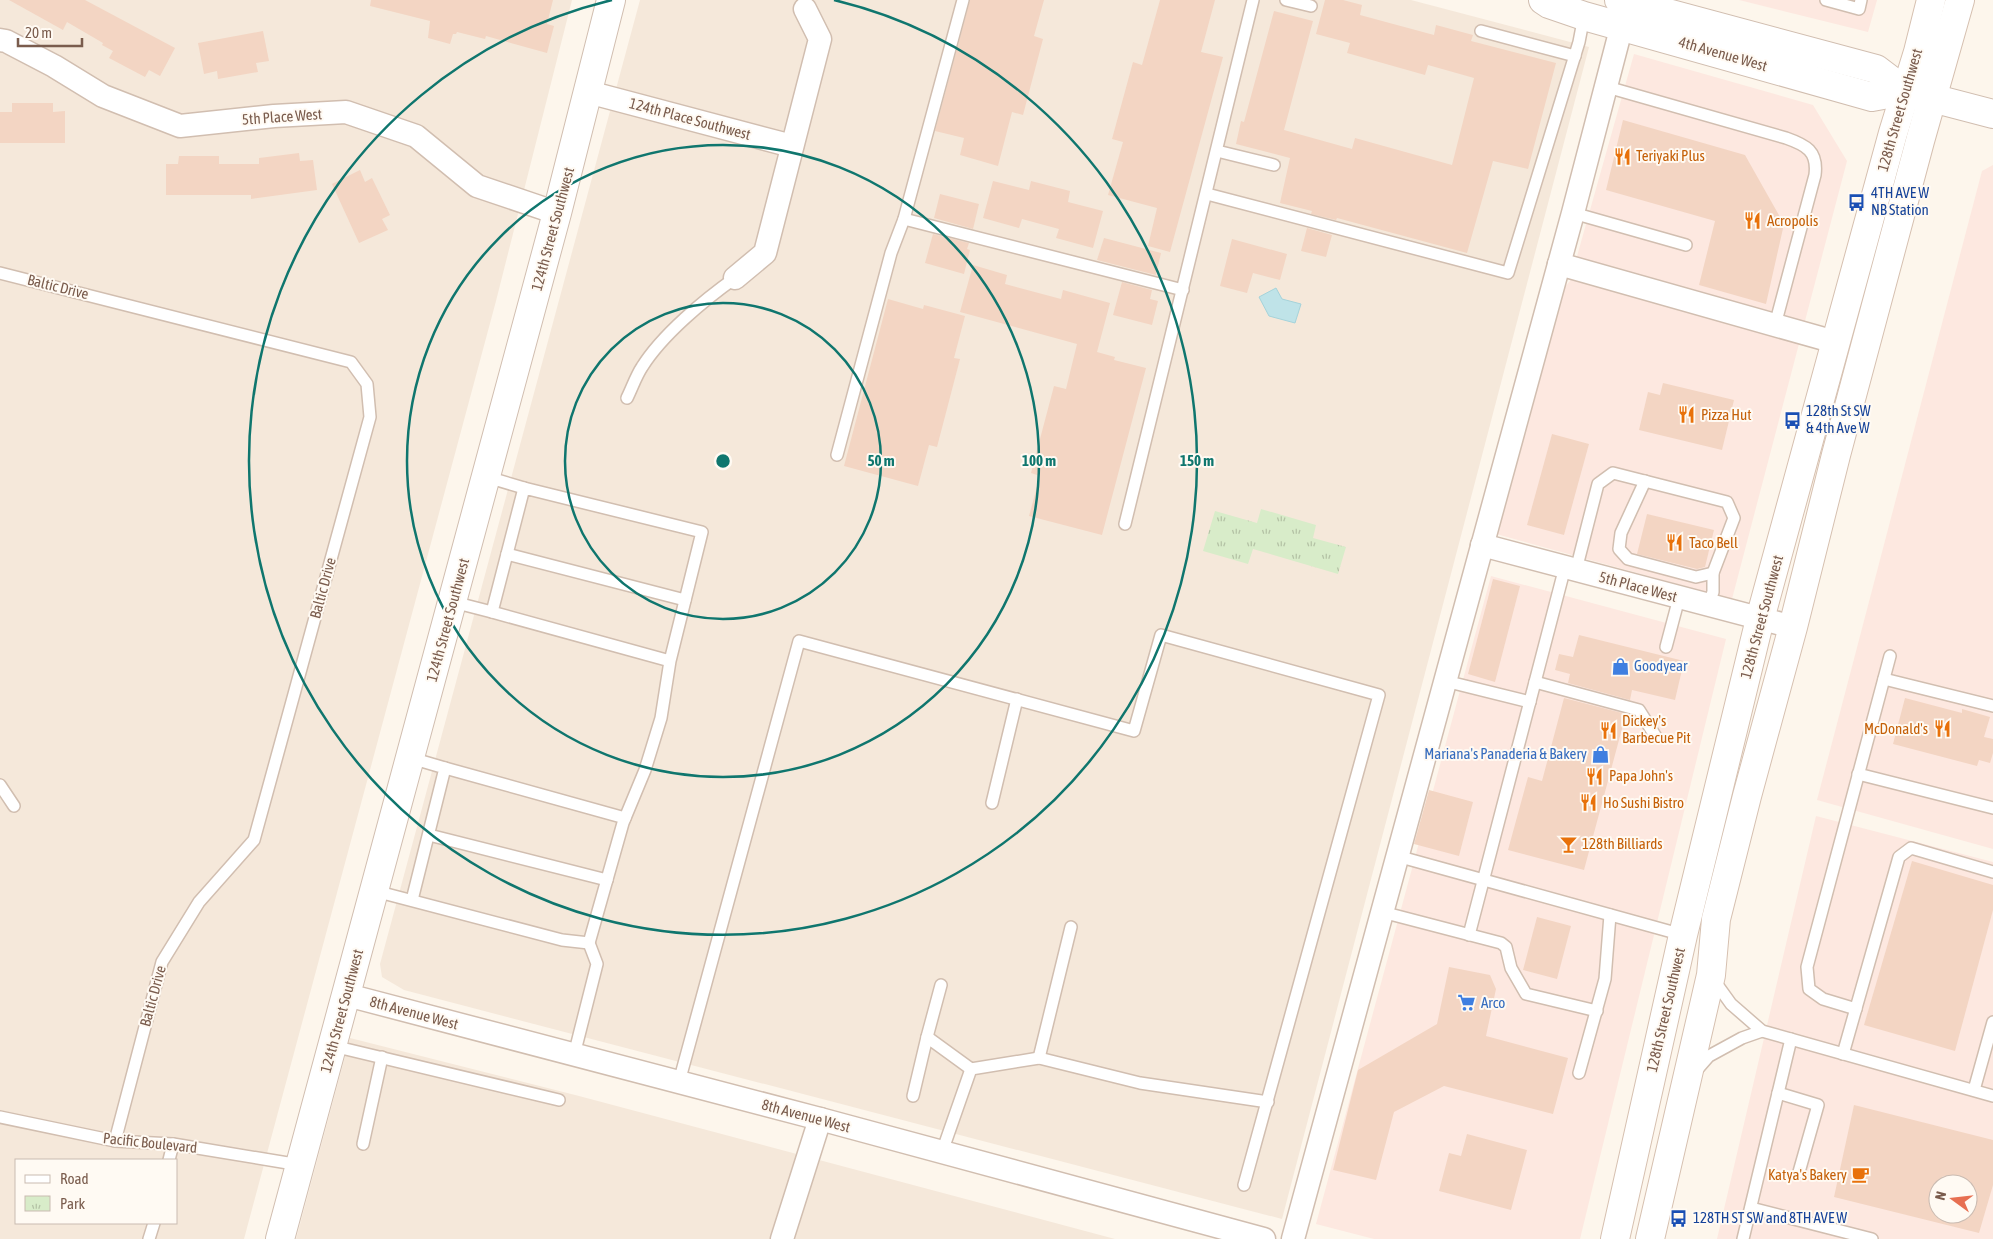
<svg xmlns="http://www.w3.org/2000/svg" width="1993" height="1239" font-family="'Asap Condensed',sans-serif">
<defs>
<pattern id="park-tufts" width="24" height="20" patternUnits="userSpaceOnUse" patternTransform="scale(1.25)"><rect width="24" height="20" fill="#d8ecc9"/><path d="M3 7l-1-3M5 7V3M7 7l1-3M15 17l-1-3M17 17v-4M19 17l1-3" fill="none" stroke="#b4c2a5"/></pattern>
</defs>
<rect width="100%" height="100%" fill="#fdf6ec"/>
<g fill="#f5e8da" fill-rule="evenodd">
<path d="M0,0H572L496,301L244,1239H0ZM16,1160H176V1223H16Z"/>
<path d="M640,0H1411L1589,47L1282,1219L404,990L382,977L380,964Z"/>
<path d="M350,1038L579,1096L1115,1239H296Z"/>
</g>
<g fill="#fde8e0" fill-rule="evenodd">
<path d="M1739,0H1877L1868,32Z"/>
<path d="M1634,54L1813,105L1847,161L1732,599L1489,532L1551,303L1570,281Z"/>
<path d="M1993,165V849L1817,800L1982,171Z"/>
<path d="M1491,576L1726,639L1580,1239H1374L1316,1224Z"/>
<path d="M1816,816L1993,862V1239H1717ZM1938,1184H1968V1214H1938Z"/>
</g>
<path fill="url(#park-tufts)" d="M1261,509L1316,525L1313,538L1346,547L1338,574L1253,549L1248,564L1203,551L1215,511L1257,523Z"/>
<path fill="#bfe3e8" stroke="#a5d3da" d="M1276,288L1282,299L1301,304L1295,323L1269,316L1259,297Z"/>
<g fill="#f3d5c3" fill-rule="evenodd">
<path d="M9,0H85L175,48L160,76L149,70L145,77L109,58L113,51L102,45L103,43L67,22L63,30Z"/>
<path d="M371,0H553L547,24L554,26L547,53L486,36L485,39L457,32L456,34H453L450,44L428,38L430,21L370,6Z"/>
<path d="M970,0H1044L1034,36L1043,39L1023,115L1012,112L998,166L960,155L964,138L935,131Z"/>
<path d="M1160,0H1215L1201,52L1223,57L1170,252L1148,246L1157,208L1108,195L1123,142L1112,139L1133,62L1142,65Z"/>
<path d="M1325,0H1343L1362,5L1360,15L1434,35L1436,25L1473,35L1471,41L1556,63L1528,169L1493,161L1467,253L1337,218L1336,220L1311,214L1312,211L1280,203L1290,158L1236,144L1241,121L1244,122L1274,11L1313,21L1284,130L1352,149L1355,138L1452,165L1474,78L1428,65L1425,75L1347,53L1350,43L1316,34Z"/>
<path d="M263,31L269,61L256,63L258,72L218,79L217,71L204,74L198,43Z"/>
<path d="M12,103H53V112L65,111V143H0V112H12Z"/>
<path d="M1623,120L1745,155L1784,224L1766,304L1699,285L1715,221L1606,190Z"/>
<path d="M299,153L300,161L313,160L317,190L251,199V195H166V164H178L179,156H219V164H259V158Z"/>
<path d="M360,170L365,182L372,178L390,215L382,219L388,230L359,243L332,184Z"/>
<path d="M993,181L1029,190L1031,181L1070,191L1068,202L1103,211L1093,248L1056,238L1059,229L1022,219L1019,228L983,218Z"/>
<path d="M940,194L979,204L973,229L934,218Z"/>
<path d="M1307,228L1332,235L1326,257L1301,251Z"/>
<path d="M933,234L969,243L967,249L970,250L964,274L925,263Z"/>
<path d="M1104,238L1161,253L1156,275L1097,260Z"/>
<path d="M1232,239L1287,254L1280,280L1253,273L1247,293L1220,286Z"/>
<path d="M973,265L1007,275L1005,284L1061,299L1063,290L1110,303L1097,352L1115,357L1114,360L1146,368L1102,535L1029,516L1040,476L1031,473L1054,386L1066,389L1077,344L960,312Z"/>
<path d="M1122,282L1152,290L1150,299L1158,301L1152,325L1113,315Z"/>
<path d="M888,299L923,309L924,305L965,316L954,358L960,359L937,447L929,445L918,486L844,466Z"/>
<path d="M1663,383L1734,400L1722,450L1639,430L1648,392L1660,395Z"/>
<path d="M1552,434L1589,444L1564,535L1527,525Z"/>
<path d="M1647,514L1714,530L1705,567L1697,569L1637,554Z"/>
<path d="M1493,579L1520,586L1495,682L1468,674Z"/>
<path d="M1579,635L1684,661L1675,700L1632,690L1630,700L1568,683L1570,674L1555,670L1559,654L1573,657Z"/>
<path d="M1564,698L1626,714L1584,870L1508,850L1528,777L1542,781Z"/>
<path d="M1905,698L1962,713V709L1990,717L1984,737L1993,739V753L1990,763L1979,760L1977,766L1893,744Z"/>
<path d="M1429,790L1473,802L1459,856L1414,844Z"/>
<path d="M1912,861L1993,885V910L1955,1051L1864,1025Z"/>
<path d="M1537,917L1571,926L1557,979L1523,970Z"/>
<path d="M1449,967L1490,975L1496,989L1486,1036L1568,1058L1553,1114L1444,1086L1394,1112L1376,1180L1333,1170L1358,1070L1437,1024Z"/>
<path d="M1854,1105L1993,1140V1185L1979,1233L1834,1197ZM1938,1184H1968V1214H1938Z"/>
<path d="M1467,1134L1527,1150L1511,1210L1439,1191L1449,1153L1461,1156Z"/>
</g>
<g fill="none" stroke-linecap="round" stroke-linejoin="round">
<defs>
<g id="service">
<path d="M1286,0L1311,6"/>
<path d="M1826,0L1859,9L1861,0"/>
<path d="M1481,31L1575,56"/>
<path d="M1607,87L1786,138C1806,145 1818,151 1815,175L1775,325"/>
<path d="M1217,151L1274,165"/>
<path d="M1207,194L1508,273L1579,42L1584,16"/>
<path d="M1573,213L1686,245"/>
<path d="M904,219L1183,290"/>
<path d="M0,273L351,362L367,384L370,417L254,840L199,902L162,962L115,1141"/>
<path d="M627,398C632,388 636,376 642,367C662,335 704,300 735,278"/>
<path d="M837,455L891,253L904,219L963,0"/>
<path d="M487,477L524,488"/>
<path d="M1645,481L1621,533L1619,549L1628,559L1696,577L1713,573"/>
<path d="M1125,524L1253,0"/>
<path d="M507,554L685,600"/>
<path d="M1576,570L1598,484L1613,473L1727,502L1734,518L1713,573V592L1708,605"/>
<path d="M453,602L492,612"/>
<path d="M1666,647L1679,598"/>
<path d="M1884,679L1993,706"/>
<path d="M1445,681L1530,702"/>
<path d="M1535,682L1639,710L1656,737"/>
<path d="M411,758L445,768L412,900"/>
<path d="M445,768L625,818"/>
<path d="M1858,774L1993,808"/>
<path d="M0,785L14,806"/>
<path d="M992,803L1017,699"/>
<path d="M429,835L607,880"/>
<path d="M1397,856L1683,935"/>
<path d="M375,891L562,940L589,943L623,823L645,770L661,718L670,661L702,532L524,488L492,612L670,661"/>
<path d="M1382,912L1501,943L1506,947L1511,968L1526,994L1597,1011"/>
<path d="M1469,935L1565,567"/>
<path d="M1713,979L1731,1004L1762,1031L1993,1096"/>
<path d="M1856,1009L1823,999L1809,989L1807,967L1890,656"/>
<path d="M927,1037L941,985"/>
<path d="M333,1046L559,1100"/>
<path d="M1843,1054L1899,857L1911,848L1993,872"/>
<path d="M574,1055L597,964L589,943"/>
<path d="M1039,1058L1071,927"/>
<path d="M1695,1072L1709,1056L1742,1038L1762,1031"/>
<path d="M1579,1073L1605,979L1610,915"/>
<path d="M679,1082L799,641L1134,731L1161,635L1379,695L1244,1185"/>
<path d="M1974,1090L1993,1022"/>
<path d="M1778,1093L1818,1105L1799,1172"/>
<path d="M913,1096L927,1037L971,1069"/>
<path d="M0,1117L115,1141L173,1144L300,1165"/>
<path d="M363,1144L382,1057"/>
<path d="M942,1152L971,1069L1039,1058L1140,1083L1268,1102"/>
<path d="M169,1160L173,1144"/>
<path d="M1751,1208L1872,1239"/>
<path d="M149,1239L154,1223"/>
<path d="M1743,1239L1791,1039"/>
</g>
<g id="minor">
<path d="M0,40L6,41L54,66L103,96L180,126L274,116L346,112L416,136L477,186L557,213"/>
<path d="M588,92L792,146"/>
<path d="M1559,264L1835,342"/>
<path d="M735,278L765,253L820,39L805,9"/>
<path d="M1482,545L1793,627"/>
<path d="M347,995L820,1119L1264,1239"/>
<path d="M782,1239L820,1119"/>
<path d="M1293,1239L1573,213L1622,25"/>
</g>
<g id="tertiary">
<path d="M1543,0L1549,4L1584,16L1872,97L1905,91L1993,114"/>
<path d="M1619,0L1876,69L1905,91"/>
<path d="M280,1239L557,213L611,0"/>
</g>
<g id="secondary">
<path d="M1615,1239L1683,935L1760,619L1893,133L1918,52L1931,0"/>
<path d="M1650,1239L1711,975L1716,919L1747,796L1793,627L1836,455L1920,141L1960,0"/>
</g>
</defs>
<use href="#service" stroke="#d1beb0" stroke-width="14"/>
<use href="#minor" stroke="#d1beb0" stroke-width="25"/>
<use href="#tertiary" stroke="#d1beb0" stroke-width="30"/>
<use href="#secondary" stroke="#d6c0b0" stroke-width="30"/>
<use href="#service" stroke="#fff" stroke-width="11"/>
<use href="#minor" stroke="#fff" stroke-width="22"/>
<use href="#tertiary" stroke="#fff" stroke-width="28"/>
<use href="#secondary" stroke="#fff" stroke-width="28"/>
</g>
<g fill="none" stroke="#0f766e" stroke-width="2.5">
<circle cx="723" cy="461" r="158"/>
<circle cx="723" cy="461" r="316"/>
<path d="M834 0A474 474 0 1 1 612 0"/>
</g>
<defs>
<symbol id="restaurant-bare" viewBox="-9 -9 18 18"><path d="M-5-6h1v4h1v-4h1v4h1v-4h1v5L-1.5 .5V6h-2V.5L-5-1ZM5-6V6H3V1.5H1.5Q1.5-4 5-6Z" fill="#e8710a" stroke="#fffaf3" stroke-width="2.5" paint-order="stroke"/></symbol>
<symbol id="bus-bare" viewBox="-9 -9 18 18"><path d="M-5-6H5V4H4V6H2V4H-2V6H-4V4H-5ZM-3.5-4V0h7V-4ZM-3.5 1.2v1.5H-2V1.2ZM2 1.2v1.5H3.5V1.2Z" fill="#1a4fb4" stroke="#fffaf3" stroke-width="2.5" paint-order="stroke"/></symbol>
<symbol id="shop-bare" viewBox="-9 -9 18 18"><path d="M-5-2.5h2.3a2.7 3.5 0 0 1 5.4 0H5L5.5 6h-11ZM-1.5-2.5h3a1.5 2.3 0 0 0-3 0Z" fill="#3f7fe0" stroke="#fffaf3" stroke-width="2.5" paint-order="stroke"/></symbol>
<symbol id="bar-bare" viewBox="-9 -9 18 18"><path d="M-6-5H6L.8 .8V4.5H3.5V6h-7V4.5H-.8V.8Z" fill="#e8710a" stroke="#fffaf3" stroke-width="2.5" paint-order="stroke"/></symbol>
<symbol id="supermarket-bare" viewBox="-9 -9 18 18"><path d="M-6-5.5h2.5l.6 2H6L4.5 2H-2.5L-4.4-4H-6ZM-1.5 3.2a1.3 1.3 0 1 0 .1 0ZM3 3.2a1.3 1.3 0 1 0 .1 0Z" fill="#3f7fe0" stroke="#fffaf3" stroke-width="2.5" paint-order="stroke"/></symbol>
<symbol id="cafe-bare" viewBox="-9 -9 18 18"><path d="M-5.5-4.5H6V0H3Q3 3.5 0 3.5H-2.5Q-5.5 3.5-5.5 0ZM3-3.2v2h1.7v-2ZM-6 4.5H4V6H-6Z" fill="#e8710a" stroke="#fffaf3" stroke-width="2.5" paint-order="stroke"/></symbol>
</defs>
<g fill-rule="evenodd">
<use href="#restaurant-bare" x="1610" y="144" width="25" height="25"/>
<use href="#bus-bare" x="1844" y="190" width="25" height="25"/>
<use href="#restaurant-bare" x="1740" y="208" width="25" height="25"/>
<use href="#restaurant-bare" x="1674" y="402" width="25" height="25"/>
<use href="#bus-bare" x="1780" y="408" width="25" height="25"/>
<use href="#restaurant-bare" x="1662" y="530" width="25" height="25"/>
<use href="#shop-bare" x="1608" y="654" width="25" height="25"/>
<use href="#restaurant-bare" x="1930" y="716" width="25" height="25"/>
<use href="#restaurant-bare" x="1596" y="718" width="25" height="25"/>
<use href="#shop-bare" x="1588" y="742" width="25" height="25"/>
<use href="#restaurant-bare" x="1582" y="764" width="25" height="25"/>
<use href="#restaurant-bare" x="1576" y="790" width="25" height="25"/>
<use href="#bar-bare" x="1556" y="832" width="25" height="25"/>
<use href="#supermarket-bare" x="1454" y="990" width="25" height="25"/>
<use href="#cafe-bare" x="1848" y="1162" width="25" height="25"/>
<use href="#bus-bare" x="1666" y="1206" width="25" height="25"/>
</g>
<g text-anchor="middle" stroke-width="4" stroke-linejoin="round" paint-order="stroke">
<g font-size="15" fill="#7a5c4d" stroke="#fffaf3">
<text transform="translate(1723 54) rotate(16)" y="5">4th Avenue West</text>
<text transform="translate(1900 110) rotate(-74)" y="5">128th Street Southwest</text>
<text transform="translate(282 117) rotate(-4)" y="5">5th Place West</text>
<text transform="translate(690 119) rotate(15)" y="5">124th Place Southwest</text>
<text transform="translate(553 229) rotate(-75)" y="5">124th Street Southwest</text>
<text transform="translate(58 287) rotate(14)" y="5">Baltic Drive</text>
<text transform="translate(1638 587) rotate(15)" y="5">5th Place West</text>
<text transform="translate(323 588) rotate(-75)" y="5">Baltic Drive</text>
<text transform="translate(1762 617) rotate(-75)" y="5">128th Street Southwest</text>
<text transform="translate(448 620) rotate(-75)" y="5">124th Street Southwest</text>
<text transform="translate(153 996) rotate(-75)" y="5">Baltic Drive</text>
<text transform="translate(1666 1010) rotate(-77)" y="5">128th Street Southwest</text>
<text transform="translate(342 1011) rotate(-75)" y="5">124th Street Southwest</text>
<text transform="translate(414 1013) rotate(15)" y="5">8th Avenue West</text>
<text transform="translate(806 1116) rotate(15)" y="5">8th Avenue West</text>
<text transform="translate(150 1143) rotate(6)" y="5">Pacific Boulevard</text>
</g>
<g font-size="15" fill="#c56008" stroke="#fffaf3" text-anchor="start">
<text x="1636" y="161">Teriyaki Plus</text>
<text x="1767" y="226">Acropolis</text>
<text x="1701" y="420">Pizza Hut</text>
<text x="1689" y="548">Taco Bell</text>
<text x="1622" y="726">Dickey's<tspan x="1622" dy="17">Barbecue Pit</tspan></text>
<text x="1928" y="734" text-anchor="end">McDonald's</text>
<text x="1609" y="781">Papa John's</text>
<text x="1603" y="808">Ho Sushi Bistro</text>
<text x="1582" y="849">128th Billiards</text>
<text x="1847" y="1180" text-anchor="end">Katya's Bakery</text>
</g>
<g font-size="15" fill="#164399" stroke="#fffaf3" text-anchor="start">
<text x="1871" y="198">4TH AVE W<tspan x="1871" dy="17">NB Station</tspan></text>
<text x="1806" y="416">128th St SW<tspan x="1806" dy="17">&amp; 4th Ave W</tspan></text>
<text x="1693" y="1223">128TH ST SW and 8TH AVE W</text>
</g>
<g font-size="15" fill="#366cbe" stroke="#fffaf3" text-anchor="start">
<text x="1634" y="671">Goodyear</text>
<text x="1587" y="759" text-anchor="end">Mariana's Panaderia &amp; Bakery</text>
<text x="1481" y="1008">Arco</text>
</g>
</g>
<circle cx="723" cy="461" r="8" fill="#0f766e" stroke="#fffaf3" stroke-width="2.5"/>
<g font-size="15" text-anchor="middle" font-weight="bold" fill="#0f766e" stroke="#fffaf3" stroke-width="4" stroke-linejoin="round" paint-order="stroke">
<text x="881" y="466">50 m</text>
<text x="1039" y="466">100 m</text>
<text x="1197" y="466">150 m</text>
</g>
<rect x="15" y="1159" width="162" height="65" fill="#fffaf3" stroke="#cabbb1"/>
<rect x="25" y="1175" width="25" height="8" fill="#ffffff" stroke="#cabbb1"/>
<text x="60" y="1184" font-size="15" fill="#7a5c4d">Road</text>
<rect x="25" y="1196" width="25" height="15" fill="url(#park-tufts)" stroke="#cabbb1"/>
<text x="60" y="1209" font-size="15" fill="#7a5c4d">Park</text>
<g transform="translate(1953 1199) rotate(285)"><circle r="24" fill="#fffaf3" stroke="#cabbb1"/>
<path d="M0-4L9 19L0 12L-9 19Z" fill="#e76f51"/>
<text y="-8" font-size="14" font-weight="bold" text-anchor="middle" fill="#7a5c4d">N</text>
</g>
<path d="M18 38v8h64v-8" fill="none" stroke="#7a5c4d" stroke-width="2.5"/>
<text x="25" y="38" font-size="15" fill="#7a5c4d" stroke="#fffaf3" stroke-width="4" paint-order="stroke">20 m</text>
</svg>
